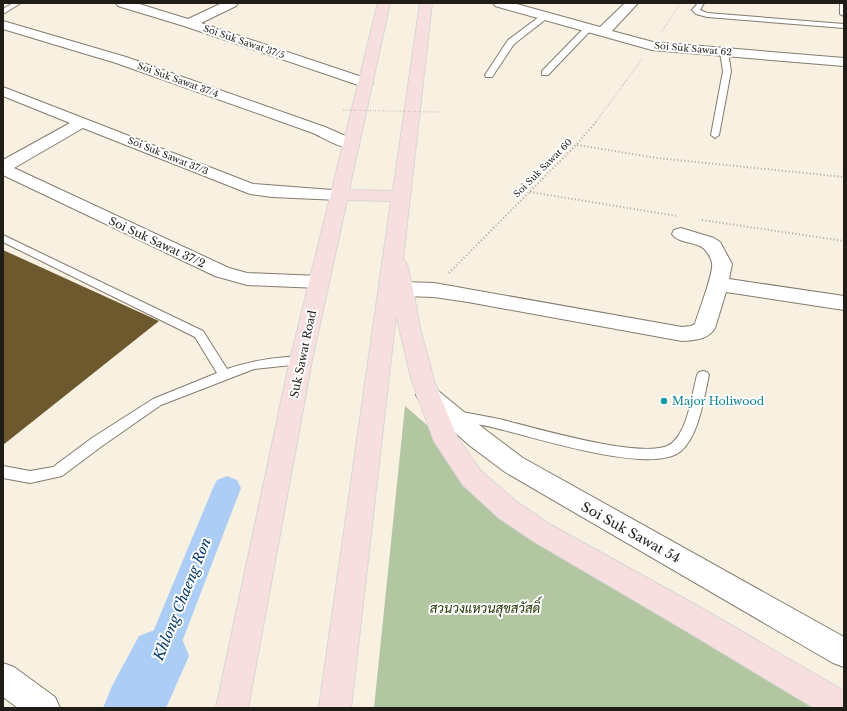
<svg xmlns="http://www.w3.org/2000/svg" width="847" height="711" font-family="'Libre Baskerville',Sarabun,serif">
<rect width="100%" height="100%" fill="#f8f0e1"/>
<path fill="#b2c6a2" d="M405,406L559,540L831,708H374Z"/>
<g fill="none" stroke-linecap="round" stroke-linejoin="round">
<path fill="#accef6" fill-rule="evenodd" d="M227,476L237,480L241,488L172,668L160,672L148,668L143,656L213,488L217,480Z"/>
<path fill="#accef6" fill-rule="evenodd" d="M160,628L181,636L189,656L166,708H103L112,686L139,636Z"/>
</g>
<path fill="#6e592e" d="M3,250L159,321L3,445Z"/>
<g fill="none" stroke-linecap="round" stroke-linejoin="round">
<defs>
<g id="service">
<path d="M13,3H21L3,14V9Z"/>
<path d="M698,3H704L700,10L707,13L844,24V28L707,17L696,14L692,10Z"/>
<path d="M840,3H844V16L840,14Z"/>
<path d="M543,14H549L550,16L514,44L492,77H486L485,75L508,40Z"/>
<path d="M586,26H589L593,28L548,75H542V71Z"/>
<path d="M721,50H724L728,52L731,71L719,135L715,138L711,135L723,71L720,52Z"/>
<path d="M3,235L203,331L227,369C254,360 272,358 301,356L305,357L307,360L305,363L301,364L254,369L161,405L102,446L62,476L30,483L3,478V466L30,471L53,467L92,438L153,399L217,373L195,337L3,242Z"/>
<path d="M703,371L707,372L709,375C704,397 699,436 681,451C652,476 535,437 499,429C485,425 471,423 457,421L452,419L451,416L452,413L457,411C471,414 485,416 499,419C529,426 650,463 672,443C688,430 692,394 697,375L699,372Z"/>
</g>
<g id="minor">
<path d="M116,3H136L188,19L222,3H238L236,6L201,23L371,80L373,83L371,86L366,87L361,86L184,26L118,6Z"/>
<path d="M493,3H513L600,27L625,3H638L612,31L653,42L844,58V66L652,50L495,6Z"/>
<path d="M3,21L126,57L325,127L357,141L359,144L357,147C343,151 326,139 313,133L116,63L3,29Z"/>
<path d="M3,87L253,184L345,191L348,195L345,199L339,200L272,197L250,194L83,128L14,168L229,268L247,273L319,276L326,277L329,282L326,287L319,288L247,285L215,276L3,175V160L70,123L3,96Z"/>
<path d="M681,228L714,238L720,242L732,264L729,279L844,296V310L726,292L715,328C708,340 694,340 682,341L468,302L434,297L403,296L396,294L393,289L396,284L403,282L434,283L682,327L691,326L695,324C698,313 714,273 712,263C711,257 705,248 700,246C691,242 677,242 672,234L674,230Z"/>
<path d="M428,386L436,389L487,431L523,458L844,637V667L833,663L505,472L469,445L420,401L416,395L420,389Z"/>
<path d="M3,663L14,667L55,697L60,708H18L3,697Z"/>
</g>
<path id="primary" d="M378,3H390L349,190L393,191L420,3H432L403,259L407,264L413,289L419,324L434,381L457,437L481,471L517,502L551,525L703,609L844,691V708H814L683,629L533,541L499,518L463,485L434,441L412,381L396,315L351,708H319L391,201L347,200L312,360L248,708H216L290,360Z"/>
</defs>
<use href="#service" stroke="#837c6f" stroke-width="2"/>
<use href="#minor" stroke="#837c6f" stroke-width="2"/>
<use href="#primary" stroke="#d7d6d5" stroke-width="2"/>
<g stroke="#aca69a" stroke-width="1.5" stroke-dasharray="0.5 2" stroke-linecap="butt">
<path d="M662,31L680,4"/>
<path d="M595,123L642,59"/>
</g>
<g stroke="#aca69a" stroke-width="2" stroke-dasharray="1 2.5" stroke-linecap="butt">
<path d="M577,145L657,158L844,177"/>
<path d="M530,192L677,216"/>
<path d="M702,220L844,241"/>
<path d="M449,273L576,145L596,122"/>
</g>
<use href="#service" fill="#fff" fill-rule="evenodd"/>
<use href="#minor" fill="#fff" fill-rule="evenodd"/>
<use href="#primary" fill="#f7dfdf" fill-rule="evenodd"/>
<path stroke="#aca69a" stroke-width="1.5" stroke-dasharray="0.5 2" stroke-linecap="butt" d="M343,110L440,112"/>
</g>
<circle fill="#0f9aa8" stroke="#fff" stroke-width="1.5" cx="664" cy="401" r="4"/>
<g text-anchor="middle" stroke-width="4" stroke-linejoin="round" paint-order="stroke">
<g font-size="9" fill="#201d18" stroke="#fff">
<text transform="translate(244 42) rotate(19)" y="3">Soi Suk Sawat 37/5</text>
<text transform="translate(693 49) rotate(5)" y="3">Soi Suk Sawat 62</text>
<text transform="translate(178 80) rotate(20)" y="3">Soi Suk Sawat 37/4</text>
<text transform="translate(168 156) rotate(22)" y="3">Soi Suk Sawat 37/3</text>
<text transform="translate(543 168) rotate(-45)" y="3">Soi Suk Sawat 60</text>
</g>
<g font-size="11" fill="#201d18" stroke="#fff">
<text transform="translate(157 242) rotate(25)" y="4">Soi Suk Sawat 37/2</text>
<text transform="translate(303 354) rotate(-78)" y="4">Suk Sawat Road</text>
</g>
<g font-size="11" fill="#0d838f" stroke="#fff" text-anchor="start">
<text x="672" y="405">Major Holiwood</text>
</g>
<g font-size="13" fill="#201d18" stroke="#fff">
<text transform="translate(631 532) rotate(29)" y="5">Soi Suk Sawat 54</text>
</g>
<g font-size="13" font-style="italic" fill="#223807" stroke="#fff">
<text x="485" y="613">สวนวงแหวนสุขสวัสดิ์</text>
</g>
<g font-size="14" font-style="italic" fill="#083a69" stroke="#fff">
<text transform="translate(182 599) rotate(-68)" y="5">Khlong Chaeng Ron</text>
</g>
</g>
<rect width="847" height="711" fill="none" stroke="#201d18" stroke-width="8"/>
</svg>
